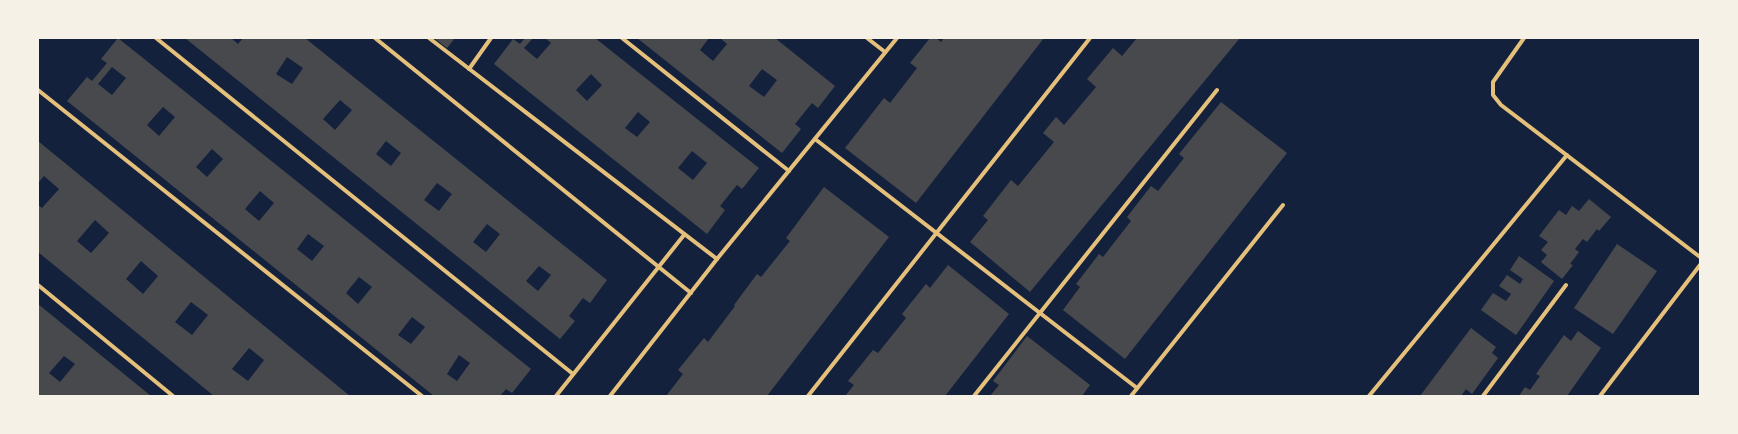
<svg xmlns="http://www.w3.org/2000/svg" width="1738" height="434" font-family="Merriweather,serif">
<rect width="100%" height="100%" fill="#14213d"/>
<g fill="#48494c" fill-rule="evenodd">
<path d="M118,38L531,369L512,393L506,389L500,396H434L67,101L87,77L92,81L107,63L101,59ZM112,67L126,78L112,95L98,84ZM163,107L175,117L159,136L147,125ZM212,149L223,159L207,177L196,167ZM260,191L274,203L259,221L245,209ZM308,234L324,246L312,261L297,249ZM359,277L372,287L358,304L346,293ZM412,317L425,327L411,344L398,335ZM459,355L470,363L457,381L447,374Z"/>
<path d="M185,38H231L238,44L243,38H305L607,280L590,303L583,298L569,316L575,321L560,339ZM287,57L303,68L292,84L276,74ZM340,100L352,110L335,130L323,119ZM386,141L401,153L391,166L376,154ZM437,183L452,194L439,211L424,200ZM487,224L500,234L486,252L473,242ZM539,266L551,275L538,291L526,281Z"/>
<path d="M434,38H455L447,48Z"/>
<path d="M525,38H533L524,48L537,59L551,43L545,38H595L759,168L742,189L737,185L720,206L725,210L707,234L494,64L513,39L520,44ZM591,74L602,85L587,101L576,90ZM638,112L650,122L637,137L625,128ZM692,151L707,163L693,180L678,168Z"/>
<path d="M637,38H709L700,50L713,61L727,44L720,38H775L835,86L818,108L812,103L795,124L801,129L782,153ZM762,69L777,80L764,97L749,86Z"/>
<path d="M930,38H936L941,42L944,38H1044L916,203L845,148L884,98L890,103L917,68L910,63Z"/>
<path d="M1137,38H1240L1030,292L970,242L988,220L983,216L1011,180L1018,186L1054,142L1043,133L1056,117L1064,125L1096,87L1087,79L1113,48L1122,56Z"/>
<path d="M1221,102L1287,153L1125,359L1063,310L1080,287L1076,284L1099,254L1103,257L1131,221L1127,217L1151,186L1158,191L1184,158L1179,154Z"/>
<path d="M38,141L350,396H214L38,252V205L42,208L59,189L44,176L38,183ZM95,220L109,233L91,253L77,241ZM141,261L158,276L143,294L126,279ZM191,302L208,315L192,335L175,322ZM249,348L264,360L248,381L232,369Z"/>
<path d="M824,187L889,237L767,396H666L683,374L678,370L704,338L708,342L735,306L734,305L757,274L761,277L790,241L786,238Z"/>
<path d="M1589,199L1611,217L1599,231L1597,229L1587,242L1583,239L1575,249L1579,252L1570,264L1573,265L1562,279L1541,262L1547,255L1541,250L1548,242L1539,236L1559,210L1566,215L1572,206L1579,211Z"/>
<path d="M1617,244L1657,271L1613,334L1574,308Z"/>
<path d="M1519,256L1554,281L1516,335L1481,310L1493,293L1506,301L1511,294L1499,286L1507,275L1520,284L1523,279L1510,270Z"/>
<path d="M948,265L1009,314L945,396H845L854,385L848,381L873,350L878,353L906,318L902,314L926,284L930,288Z"/>
<path d="M38,304L151,396H38ZM64,356L75,364L60,382L49,373Z"/>
<path d="M1471,328L1496,347L1492,353L1498,358L1472,394L1466,389L1461,396H1420Z"/>
<path d="M1578,331L1601,348L1567,396H1519L1525,387L1530,390L1540,376L1536,374L1564,335L1571,341Z"/>
<path d="M1027,336L1090,385L1082,396H990L999,385L993,381Z"/>
</g>
<g fill="none" stroke-linecap="round" stroke-linejoin="round">
<g stroke="#e5c07b" stroke-width="4">
<path d="M156,38L573,374"/>
<path d="M375,38L691,293"/>
<path d="M429,38L717,259"/>
<path d="M622,38L789,171"/>
<path d="M867,38L885,52"/>
<path d="M1524,38L1493,82V95L1501,105L1700,257"/>
<path d="M469,69L491,38"/>
<path d="M38,90L422,396"/>
<path d="M815,139L1137,388"/>
<path d="M38,285L173,396"/>
<path d="M556,396L684,235"/>
<path d="M610,396L717,259L897,38"/>
<path d="M808,396L1090,38"/>
<path d="M974,396L1217,90"/>
<path d="M1131,396L1283,205"/>
<path d="M1369,396L1567,155"/>
<path d="M1483,396L1566,285"/>
<path d="M1600,396L1700,265"/>
</g>
</g>
<rect width="1738" height="434" fill="none" stroke="#f6f1e7" stroke-width="78"/>
</svg>
